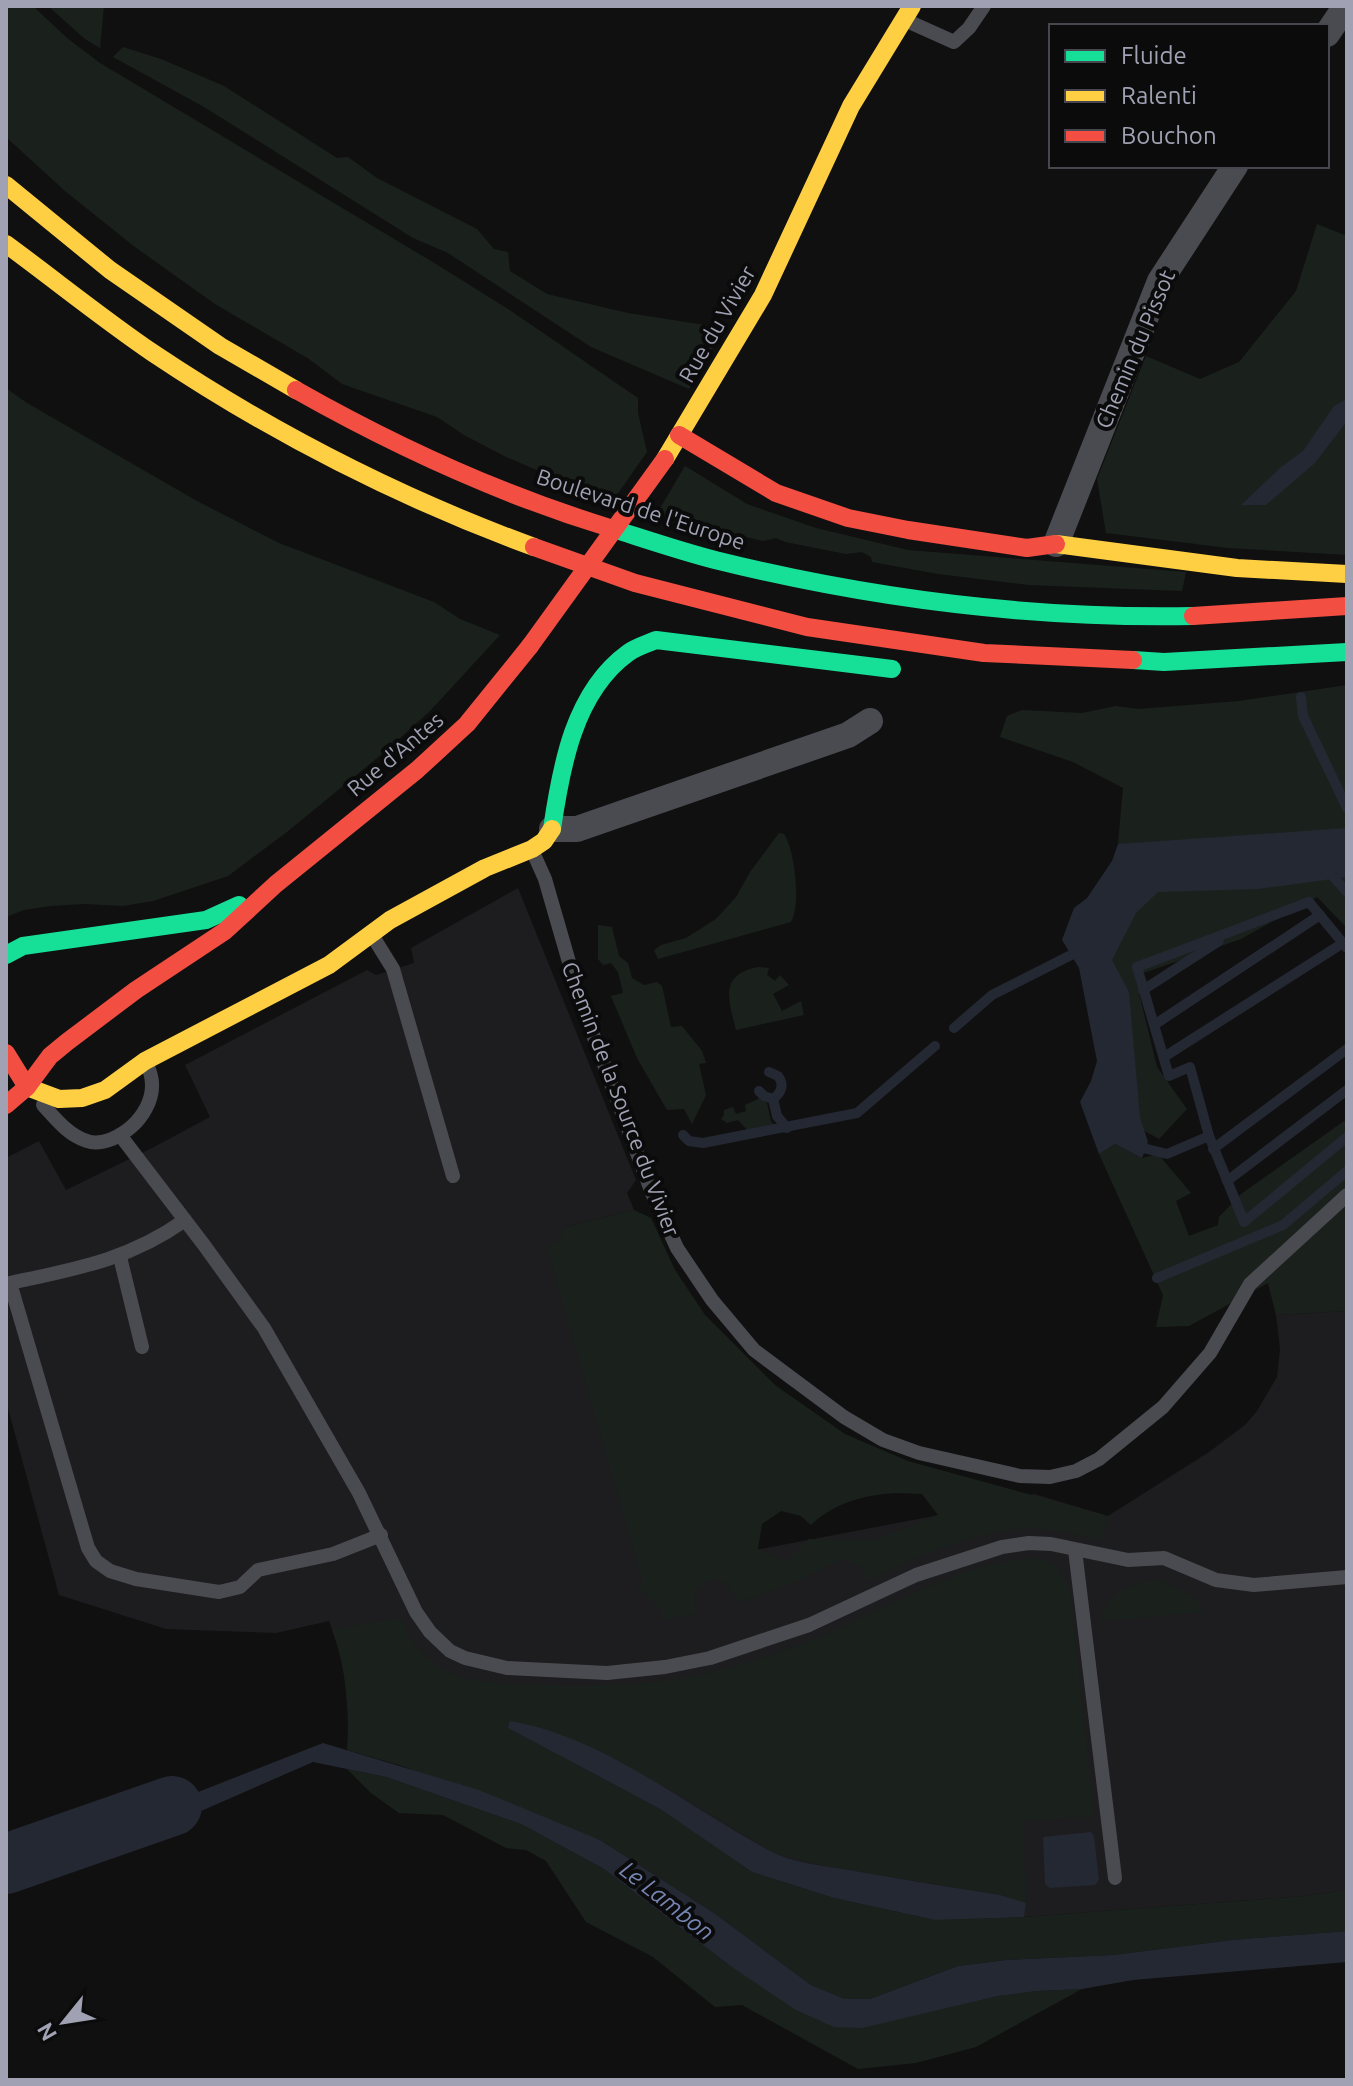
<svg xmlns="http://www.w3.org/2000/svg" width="1353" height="2086" font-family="Ubuntu,sans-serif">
<rect width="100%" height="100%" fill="#101011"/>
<path fill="#1d1d1f" d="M518,888L636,1180L627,1193L634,1210L565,1227L640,1572L939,1515L1034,1494L1108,1516L1209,1452L1245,1425L1257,1411L1277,1377L1280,1349L1276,1315L1347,1311V1890L1305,1896L1024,1917L935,1920L752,1872L660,1809L559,1754L349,1727L343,1661L329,1621L276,1633L166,1629L59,1595L6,1401V1158L39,1141L66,1190L154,1147L210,1117L185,1065L367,970L376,975L414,963L411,948Z"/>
<g fill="#1a211c" fill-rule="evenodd">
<path d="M6,6H33L67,38L100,63L436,264L511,311L638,398V413L647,452L612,502L506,457L464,435L437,417L342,384L309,359L215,304L135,247L65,191L6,137Z"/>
<path d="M48,6H104L100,48L85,39Z"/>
<path d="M123,47L161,59L224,86L337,158L348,157L377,178L477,229L494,249L508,252L510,271L547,294L628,313L724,328L689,389L591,347L448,253L413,238L204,107L113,57Z"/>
<path d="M1317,224L1347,236V555L1228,548L1106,533L1097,479L1146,356L1200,379L1239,362L1296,291Z"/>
<path d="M6,388L27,403L197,501L279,543L434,602L460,619L500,635L431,710L388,749L287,832L228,876L153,901L123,906L85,904L50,906L24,910L6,917Z"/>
<path d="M685,466L747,504L816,528L908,550L1186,572L1182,591L1029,585L938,574L872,562L871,557L862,552L846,554L785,542L776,538L763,541L656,515Z"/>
<path d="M1347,685V928L1317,897L1241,939L1135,976L1157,1067L1187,1109L1159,1139L1109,1111L1101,1001L1132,870L1118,844L1123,788L1073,762L1000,737L1007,716L1022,710L1082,713L1116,706L1138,709L1239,701Z"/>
<path d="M779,833L784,834C795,850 801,906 791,922L658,959L654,950L661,945L686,938L716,919L736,897L750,872Z"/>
<path d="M598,925L612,927L619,956L628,963L632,978L644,985L657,982L662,986L671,1027L682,1026L702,1051L706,1063L699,1064L706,1095L692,1124L684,1109L667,1110L637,1058L611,996L623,993L618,972L611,963L603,965L598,959Z"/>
<path d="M758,967L769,968L767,975L775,981L780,975L789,985L773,994L782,1011L801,1001L804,1015L736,1030C729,1001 718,975 758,967Z"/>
<path d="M760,1098L767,1103L771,1121L776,1127L749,1132L738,1120L727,1123L721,1119L724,1115V1110L733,1107L736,1114L746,1111L745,1105Z"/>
<path d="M1347,1119V1311L1276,1315L1268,1283L1189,1326L1156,1327L1163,1295L1099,1154L1115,1144L1142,1158L1158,1154L1191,1193L1176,1201L1189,1236L1218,1225L1219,1217L1241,1194Z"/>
<path d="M634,1210L651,1218L675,1270L705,1315L775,1385L845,1434L908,1461L1108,1516L1101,1540C1078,1536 1050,1527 1027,1528C972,1531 917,1558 867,1580L859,1566L844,1558L793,1583L737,1603C728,1577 712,1571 694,1593L696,1614L663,1620L662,1611L635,1585L643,1583L547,1248L559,1240L565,1227ZM899,1493L922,1494L938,1515L876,1540L809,1539L786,1562L758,1549L762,1524L781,1511L801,1516L811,1525C835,1502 867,1494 899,1493Z"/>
<path d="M1039,1558C1057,1563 1064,1573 1070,1590L1094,1816L1023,1821L1026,1903L1000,1895L821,1865L774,1853L673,1791L580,1743L508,1728L660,1809L752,1872L834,1898L935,1920L1024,1917L1305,1896L1347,1890V1931L1232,1940L1113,1955L1007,1960L958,1966L870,1999L844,2000L811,1985L714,1913L600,1840L402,1766L347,1750C350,1709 346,1668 332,1629L401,1618C422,1677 475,1684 530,1685C575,1686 620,1687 664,1681C708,1676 776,1655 817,1638C889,1609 959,1561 1039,1558Z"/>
<path d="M1158,1580C1179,1586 1192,1595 1205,1612L1100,1621C1110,1592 1128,1582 1158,1580Z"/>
<path d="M347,1769L386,1777L521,1824L604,1869L729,1965L902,2018L998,1996L1037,1991L1082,1989L976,2047L916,2063L858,2069L742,2005L715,2007L653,1957L586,1922L546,1861L526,1850L506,1848L443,1815L399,1813L371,1793Z"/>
</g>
<g fill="#242832">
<path d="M1347,399V421L1315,463L1266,505H1241L1281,467L1303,451L1334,406Z"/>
<path d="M1347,828V877L1258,889L1158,892L1136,913L1112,960L1129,992L1140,1117L1148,1142L1142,1158L1115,1144L1099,1154L1080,1102L1091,1081L1097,1061L1079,968L1062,940L1074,908L1087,898L1112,861L1118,844Z"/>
<path d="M510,1721C603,1736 690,1809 772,1852C793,1863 824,1866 849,1870C899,1879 949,1887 1000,1895L1026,1903L1024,1917L935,1920L834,1898L752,1872L660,1809L508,1728Z"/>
<path d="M323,1743L479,1790L600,1840L714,1913L811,1985L844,1999H870L958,1966L1007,1960L1113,1955L1232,1940L1347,1931V1962L1133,1980L1082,1989L1037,1991L998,1996L862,2028L834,2027L796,2010L729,1965L604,1869L521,1824L386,1777L313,1762L89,1860L6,1883V1859L68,1843Z"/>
<path d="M1091,1832L1094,1836L1099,1880L1095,1885L1050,1888L1045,1884L1043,1837Z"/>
</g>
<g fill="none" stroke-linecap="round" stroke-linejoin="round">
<g stroke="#242832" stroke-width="10">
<path d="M1301,697L1303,716L1347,808"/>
<path d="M1327,870L1347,892"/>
<path d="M1143,990L1219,941"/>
<path d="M1154,1025L1320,915"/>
<path d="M954,1028L992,995L1081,950"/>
<path d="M1164,1057L1343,943"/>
<path d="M769,1072L778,1076C785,1085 781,1093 773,1099"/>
<path d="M759,1091L764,1096L773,1099L777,1116L787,1128"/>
<path d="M683,1135L689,1141L703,1143L857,1113L935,1046"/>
<path d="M1209,1136L1190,1067L1169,1076L1137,967L1309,902L1347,948"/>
<path d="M1135,1146L1167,1154L1209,1136L1244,1222L1347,1137"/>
<path d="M1213,1149L1347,1049"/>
<path d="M1227,1181L1347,1090"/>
<path d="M1157,1278L1283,1225L1347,1171"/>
</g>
<path stroke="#242832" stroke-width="60" d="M6,1864L172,1806"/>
<g stroke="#4a4b50" stroke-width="14">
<path d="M905,20L954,42L969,28L984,6"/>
<path d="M532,850L545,879L580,1000L652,1193L677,1248L712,1300L754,1350L844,1417L883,1440L919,1453L1020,1476L1050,1477L1076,1471L1099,1459L1163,1407L1210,1353L1250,1284L1347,1195"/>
<path d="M372,935L393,969L453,1176"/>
<path d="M43,1105C56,1119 68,1135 87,1141C95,1144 104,1142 112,1139C141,1126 163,1094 146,1063"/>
<path d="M120,1135L204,1245L264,1328L359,1493L416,1612L430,1632L450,1651L465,1658L507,1668L607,1673L665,1667L710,1658L809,1625L916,1575L1002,1547L1029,1543L1051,1544L1128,1560L1164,1558L1216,1580L1254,1585L1347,1577"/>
<path d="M185,1220C129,1260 75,1269 10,1283L88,1548L96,1561L110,1571L136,1579L219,1592L240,1587L258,1570L333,1554L381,1535"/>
<path d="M120,1257L142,1347"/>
<path d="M1075,1550L1115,1878"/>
</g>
<g stroke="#4a4b50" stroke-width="26">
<path d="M1327,34L1346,6"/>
<path d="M1056,544L1160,281L1235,166"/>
<path d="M552,829H577L848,735L870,721"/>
</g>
<g stroke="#16e098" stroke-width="18">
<path d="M610,528C645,539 680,551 715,560C872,599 1031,619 1193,616"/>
<path d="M1133,660L1164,662L1347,652"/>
<path d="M552,829C561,767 574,692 628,653C636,647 647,644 656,640L892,669"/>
<path d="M6,955L23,946L206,920L239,905"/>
</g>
<g stroke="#ffcf43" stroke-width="18">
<path d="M6,185L110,270L220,346L296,390"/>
<path d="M6,244C55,280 103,319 153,353C271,432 400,498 534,547"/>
<path d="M665,459L763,295L851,106L912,6"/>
<path d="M1056,544L1237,568L1347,574"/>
<path d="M27,1087L59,1099L82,1098L105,1090L145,1061L329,965L390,920L485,868L532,849L544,841L552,829"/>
</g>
<g stroke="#f24e42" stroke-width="18">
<path d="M296,390C395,446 502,495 610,528"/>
<path d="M679,435L776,493L848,518L908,530L1027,548L1056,544"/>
<path d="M534,547L635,583L807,627L984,653L1133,660"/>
<path d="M1193,616L1347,606"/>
<path d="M6,1053L27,1087"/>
<path d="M6,1105L27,1087L50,1056L67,1042L136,990L225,931L276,884L417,770L467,724L530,646"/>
</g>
<path stroke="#f24e42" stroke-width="18" d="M530,646L665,459"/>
</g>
<g text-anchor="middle" stroke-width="8" stroke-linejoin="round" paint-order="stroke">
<g font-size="22" fill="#a0a1b3" stroke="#0b0b0c">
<text transform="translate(717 324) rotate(-60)" y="8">Rue du Vivier</text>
<text transform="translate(1135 349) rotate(-67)" y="8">Chemin du Pissot</text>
<text transform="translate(641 509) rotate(18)" y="8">Boulevard de l'Europe</text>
<text transform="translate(395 754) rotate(-40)" y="8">Rue d'Antes</text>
<text transform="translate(621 1099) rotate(69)" y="8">Chemin de la Source du Vivier</text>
</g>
<g font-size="24" font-style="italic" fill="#7584b0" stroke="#0b0b0c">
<text transform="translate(667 1901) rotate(38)" y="8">Le Lambon</text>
</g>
</g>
<rect width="1353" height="2086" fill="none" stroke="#a0a1b3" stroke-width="16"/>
<rect x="1049" y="24" width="280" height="144" fill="#0b0b0c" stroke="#47474f" stroke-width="2"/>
<rect x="1065" y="50" width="40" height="12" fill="#16e098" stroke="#47474f" stroke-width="2"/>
<text x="1121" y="64" font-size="24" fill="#a0a1b3">Fluide</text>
<rect x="1065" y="90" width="40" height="12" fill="#ffcf43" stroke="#47474f" stroke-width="2"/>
<text x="1121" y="104" font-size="24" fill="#a0a1b3">Ralenti</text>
<rect x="1065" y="130" width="40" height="12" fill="#f24e42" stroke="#47474f" stroke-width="2"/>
<text x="1121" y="144" font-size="24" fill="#a0a1b3">Bouchon</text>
<g transform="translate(64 2022) rotate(240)" stroke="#0b0b0c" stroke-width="6" paint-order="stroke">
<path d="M0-6L14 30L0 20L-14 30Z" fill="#a0a1b3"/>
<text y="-12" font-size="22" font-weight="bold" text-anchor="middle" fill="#a0a1b3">N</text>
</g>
</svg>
